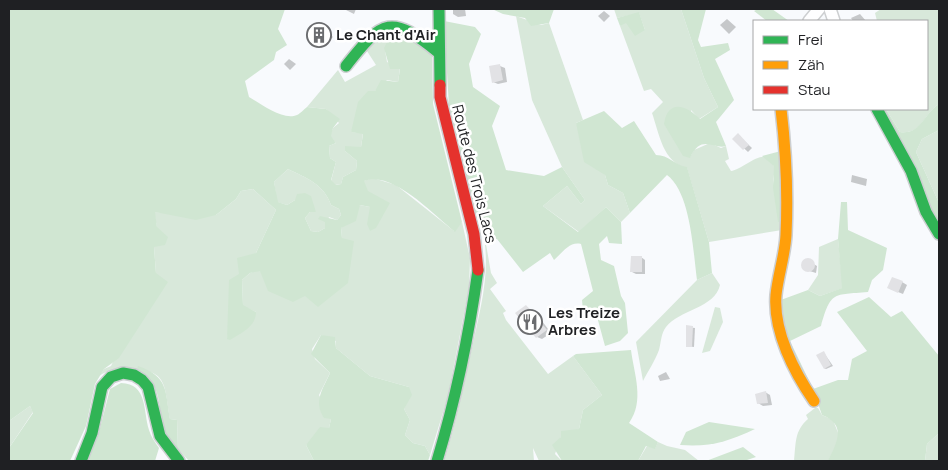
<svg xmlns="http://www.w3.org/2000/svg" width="948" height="470" font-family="Manrope,sans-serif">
<rect width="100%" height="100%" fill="#f8fafd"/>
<g fill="#d8e8da">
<path d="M614,9H681L704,78L718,107L699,119L691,110L690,157L694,150L710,143L721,148L726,146L729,159L725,161L731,171C745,169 768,141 775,169L773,180L782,230L709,242L687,168C663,163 659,133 652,113L663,102L651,89L644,91L620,26L625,22L645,30L639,13L617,18Z"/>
<path d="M881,9H939V104C924,113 922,135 900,132L886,109H927V21H877L875,13Z"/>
<path d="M516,16L541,25L549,23L583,120L576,123L605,175L608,185L623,193L630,213L621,222L606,207L579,232L543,206L567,186L581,204L585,200L562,167L532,100Z"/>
<path d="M398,32L414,41L385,50L387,62L400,68L398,82L387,80L375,91L351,132L363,133L361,147L345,151L357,161L356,170L343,177L341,184L335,185L331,181L336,162L330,158L329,146L336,143L330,136L333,128L339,123L326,109L307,107L338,70L345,82L376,65L365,48L377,35Z"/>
<path d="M939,130V203L916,152L922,139Z"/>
<path d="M288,169C306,178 324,184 331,205L339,209L341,215L337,220L329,217L325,228L318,232L311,231L305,218L310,212H316L295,200L287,205L277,202L274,182Z"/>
<path d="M373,178L396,185L454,231L462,222L470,258L469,288L448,396L430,455L425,446L413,443L405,435L410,420L404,409L409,387L370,376L336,348V341L321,335L312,349L315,359L330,373L319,395L331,419L329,428L306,445L314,461H189L178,449L177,420L170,419C164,386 169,369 128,369C116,369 109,369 99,376L104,369L111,366L156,273L154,247L157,227L154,212L216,215L236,199L241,191L253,189L276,210L256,253L239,275L227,339L256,312L243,306L242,280L250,273L342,238L341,228L360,205L370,207L376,228L363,181Z"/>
<path d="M838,239L843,288L820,296L808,290L818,275L819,247Z"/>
<path d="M486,244L491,273L497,283L490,289L506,311L503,313L506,320L548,374L573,356L602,395L583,410L579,429L561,437L555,454L562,461H539L533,448L534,461H444C456,424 463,387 472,348C479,314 489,280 485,245Z"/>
<path d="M712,273L720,285C715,308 679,310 666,327C661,333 661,343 659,350C655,361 648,371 643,381L636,342L697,280Z"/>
<path d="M715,307L720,308L723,322L710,351L702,353Z"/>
<path d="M30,406L33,412L9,448V421Z"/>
<path d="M815,408H818L822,415L833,420L849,461H794C796,444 794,431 808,419L806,415Z"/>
<path d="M939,433V461H925L927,444Z"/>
<path d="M658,442L667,446L685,450L699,461H638L647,446L655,448Z"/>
</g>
<g fill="#d0e6d2" fill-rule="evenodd">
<path d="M9,9H285L278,29L287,45L276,52L274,60L245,81L249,97C261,104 283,121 297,115C300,114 304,109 307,107L326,109L340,119L333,128L331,136L336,143L329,146L330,158L336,162L331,180L336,185L341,184L343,177L356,170L357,161L345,151V146L361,147L363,134L351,132L358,102L368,91H375L381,80L398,82L400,69H390L384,48L387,42L414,41L432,54L433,104L462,222L455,232C433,214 392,170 364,181L368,191L390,203L376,228L370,231L367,224L370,207L360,205L356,221L341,228L342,238L354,241L348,283L318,307L305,296L293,302L268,291L260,271L250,273L242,280L243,305L256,312C256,327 241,333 230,340L227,339L229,280L239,274L237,258L256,253L276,210L253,189L241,191L236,199L216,215L196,220L155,212L157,227L168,237L165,245L154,247L156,273L168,282L119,358L104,369L95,384L86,426L70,461H9V448L33,413L30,406L9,421ZM288,169C306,178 324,184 331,205L339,209L341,215L337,220L320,216L318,219L325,222V228L318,232L311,231L305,218L310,212H316L311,196L305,193L297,194L295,200L287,205L278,202L274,182Z"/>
<path d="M492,9H554L549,23L531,26L525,18L503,14Z"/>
<path d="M681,9H706L698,40L701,47L728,43L730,50L715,59L734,100L716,122L726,146C714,150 701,133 690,158L683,156L664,124C668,98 687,106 700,119L718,107L704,78Z"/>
<path d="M758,9H772L789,21H767L754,11Z"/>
<path d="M639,12L645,30L635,36L626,23L620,26L617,18Z"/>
<path d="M444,21L475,27L481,34L469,64L473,87L500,106L492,126L506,170L544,176L562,167L585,200L581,204L567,186L543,206L578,232L606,207L621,222L622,244L609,243L607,236L599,244L601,260L614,266L621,296L625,303L628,333L620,341L605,346L596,313L583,311L582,300L593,291L581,244C570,241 563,252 554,260L550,253L523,272L497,239L492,240L482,219L474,211L449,107Z"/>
<path d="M939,104V130L922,139L916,152L939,203V227L881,109H886L900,132C921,135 924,113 939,104Z"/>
<path d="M604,111L622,128L634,121L656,155C669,155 674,165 687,167L709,242L712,273L697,280C693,251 691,193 667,175L630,213L623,193L608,185L605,175L584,162L576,123Z"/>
<path d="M781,151V221L778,222L773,188L774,166L762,156Z"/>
<path d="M841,202H847L848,230L887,248L883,270L872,280L868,292C833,295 831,291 821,326L790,341L813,389L838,380H848L852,359L867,351L837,312L869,297L891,317L902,311L939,356V433L927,444L925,461H828C837,442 847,425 822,415L815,395L788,344L778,301L808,290L820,296L842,288L838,239Z"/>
<path d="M321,335L335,337L336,348L370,376L409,387L412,395L404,409L410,420L405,435L413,443L425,446L430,455L428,461H314L306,445L320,427L329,428L331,419L324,418C313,401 323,389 330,373L311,354Z"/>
<path d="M631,350C634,374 645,401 629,423L658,442L655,449L646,446L638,461H562L552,445L561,437V431L579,429L583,410L602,395L573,356L576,354Z"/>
<path d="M138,366C169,377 165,391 170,419L177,420L178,449C174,444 169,439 166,434C156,408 165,385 137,369Z"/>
<path d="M121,383C148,384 143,411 149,430C151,437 155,442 159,448L155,461H90L88,458L99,432L110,389Z"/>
<path d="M709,422L755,429C727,442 711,447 680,445L686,432Z"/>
<path d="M743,447L756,457L744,461H706Z"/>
</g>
<g fill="#0003">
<path d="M344,9H356L354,14Z"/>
<path d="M453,9H465L466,16L458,17L453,14Z"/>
<path d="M604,11L610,16L604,22L598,16Z"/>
<path d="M860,14L866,21H853L851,18Z"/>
<path d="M727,19L736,27L729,34L720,25Z"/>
<path d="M321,26L333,37L322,47L317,45Z"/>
<path d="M289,59L296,64L290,70L284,64Z"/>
<path d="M500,66L505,68L507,82L498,84L493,82Z"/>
<path d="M738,135L752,148L748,152L734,139Z"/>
<path d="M852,175L867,179L866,186L851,182Z"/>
<path d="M641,257L645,260V274H636L632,272Z"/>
<path d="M805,259L817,266L816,273L803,269Z"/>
<path d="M902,282L907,285L903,294L893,290Z"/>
<path d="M526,306L539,317L551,333L542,339L537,337Z"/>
<path d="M687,327L695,328L694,347L687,346Z"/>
<path d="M824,353L833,366L826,369L824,368Z"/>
<path d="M666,372L670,379L660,381L658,376Z"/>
<path d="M765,392L770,395L772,405L763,406L758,403Z"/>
</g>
<g fill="#e2e2e5">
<path d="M321,25L329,33L317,46L308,37Z"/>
<path d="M500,64L503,80L492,83L489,66Z"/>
<path d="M738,133L749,145L743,150L732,139Z"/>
<path d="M631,256H642V272H630Z"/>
<circle cx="808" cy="265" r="7"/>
<path d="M892,277L903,281L898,293L887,288Z"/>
<path d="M526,305L547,330L536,338L515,313Z"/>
<path d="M686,325L693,326L692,347H686Z"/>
<path d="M824,351L831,365L824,369L816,355Z"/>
<path d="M766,391L768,403L757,404L755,394Z"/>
</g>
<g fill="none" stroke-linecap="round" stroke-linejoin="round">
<defs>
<g id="street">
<path d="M830,9L834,21"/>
<path d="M809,21L819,9"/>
</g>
<g id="fast">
<path d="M439,9L440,85"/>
<path d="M346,66C383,19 391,14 439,53"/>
<path d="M877,109L911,171L926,212L939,234"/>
<path d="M81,461L92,433L102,387L111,377L123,373L134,375L142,380L148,387L160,436L179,461"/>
<path d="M437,461C456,398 469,335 478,270"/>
</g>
<path id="slow" d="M781,109C786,151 788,192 786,235C785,255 778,275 776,295C773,331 794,372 814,401"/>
<path id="jam" d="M440,85V97L474,234L478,270"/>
</defs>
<use href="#street" stroke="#cdcfd1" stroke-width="14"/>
<use href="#fast" stroke="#cdcfd1" stroke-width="14"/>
<use href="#slow" stroke="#cdcfd1" stroke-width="14"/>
<use href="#jam" stroke="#cdcfd1" stroke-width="14"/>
<use href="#street" stroke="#fefeff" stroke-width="11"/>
<use href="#fast" stroke="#30b455" stroke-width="11"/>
<use href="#slow" stroke="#ff9f0a" stroke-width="11"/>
<use href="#jam" stroke="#e5322d" stroke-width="11"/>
</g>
<defs>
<symbol id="building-ring" viewBox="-11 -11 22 22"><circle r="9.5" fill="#fff" stroke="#6b6c6f" stroke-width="1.5"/><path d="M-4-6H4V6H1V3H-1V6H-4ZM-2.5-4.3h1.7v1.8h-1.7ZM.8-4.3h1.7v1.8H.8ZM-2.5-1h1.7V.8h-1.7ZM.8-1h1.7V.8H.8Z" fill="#6b6c6f"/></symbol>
<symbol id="restaurant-ring" viewBox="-11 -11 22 22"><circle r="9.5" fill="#fff" stroke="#6b6c6f" stroke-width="1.5"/><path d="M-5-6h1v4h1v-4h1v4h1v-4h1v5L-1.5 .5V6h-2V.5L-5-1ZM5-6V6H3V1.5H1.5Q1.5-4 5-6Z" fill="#6b6c6f"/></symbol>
</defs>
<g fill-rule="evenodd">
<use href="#building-ring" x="305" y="21" width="28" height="28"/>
<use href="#restaurant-ring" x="516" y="308" width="28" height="28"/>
</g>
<g text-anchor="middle" stroke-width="5" stroke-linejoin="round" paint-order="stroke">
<g font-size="15" font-weight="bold" fill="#1f2023" stroke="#fff" text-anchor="start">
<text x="336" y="40">Le Chant d'Air</text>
<text x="548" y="318">Les Treize<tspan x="548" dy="17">Arbres</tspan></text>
</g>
<g font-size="15" fill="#1f2023" stroke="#fff">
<text transform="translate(474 174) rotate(76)" y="5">Route des Trois Lacs</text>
</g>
</g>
<rect width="948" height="470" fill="none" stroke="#1f2023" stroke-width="20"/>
<rect x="753" y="20" width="175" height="90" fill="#ffffff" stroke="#a5a6a7"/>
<rect x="763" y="36" width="25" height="8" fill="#30b455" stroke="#a5a6a7"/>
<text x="798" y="45" font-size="15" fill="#1f2023">Frei</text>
<rect x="763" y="61" width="25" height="8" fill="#ff9f0a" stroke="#a5a6a7"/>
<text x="798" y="70" font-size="15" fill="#1f2023">Zäh</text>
<rect x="763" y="86" width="25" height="8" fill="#e5322d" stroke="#a5a6a7"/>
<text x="798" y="95" font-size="15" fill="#1f2023">Stau</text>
</svg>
